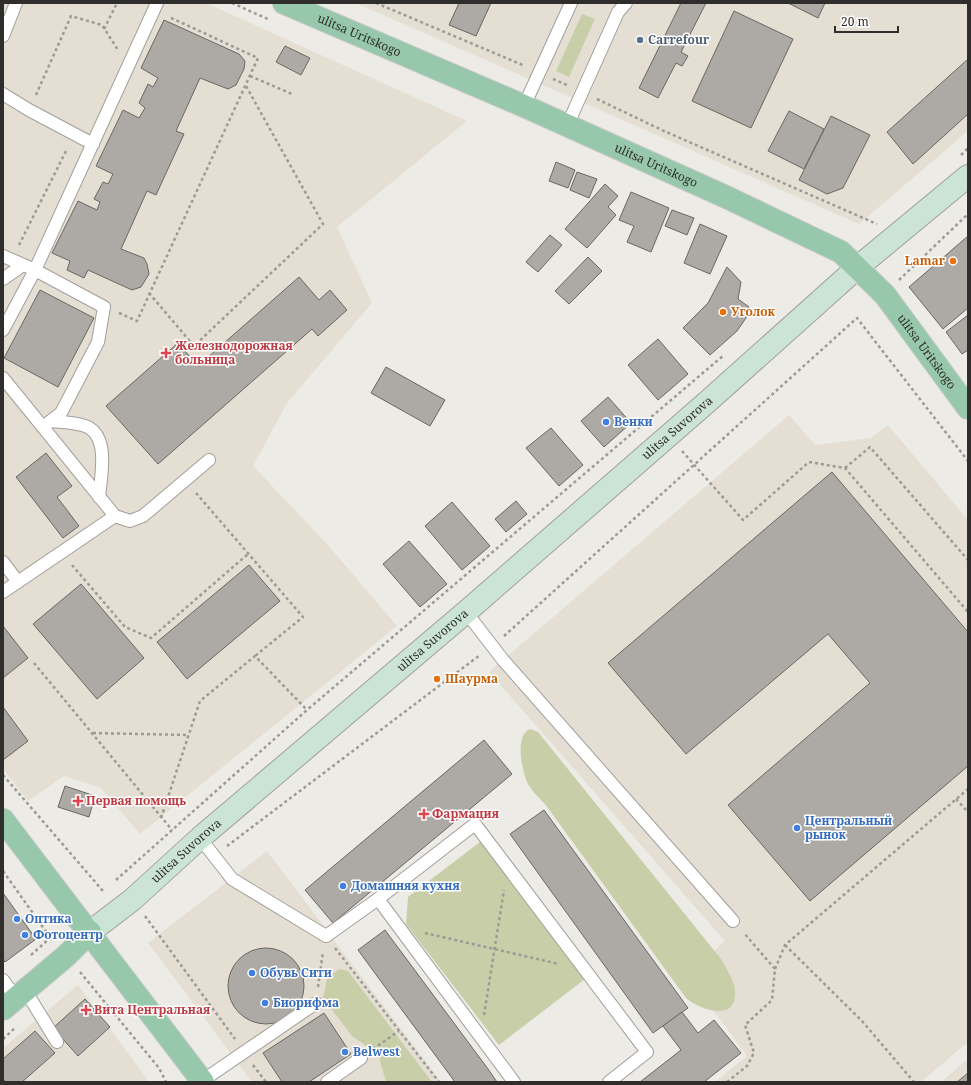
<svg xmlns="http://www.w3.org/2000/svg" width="971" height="1085" font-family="'Noto Serif',serif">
<rect width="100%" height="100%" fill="#edebe6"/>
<g fill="#e5dfd3">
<path d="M3,3H206L467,121L337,227L372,303L287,403L253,466L327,544L397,626L140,834L101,788L64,776L28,801L3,769Z"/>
<path d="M356,3H968V131L859,224Z"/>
<path d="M789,415L815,445L871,438L888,425L968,520V1042L921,1082H715L747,1056L688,976L725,941L489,672Z"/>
<path d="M267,851L441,1082H252L148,943Z"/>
<path d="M78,985L149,1082H3V1048Z"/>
<path d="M968,1059V1082H941Z"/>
</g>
<g fill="#c8cea7">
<path d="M582,14L595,19L569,77L556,71Z"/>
<path d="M530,729L538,732L721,959C727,970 737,984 735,997C732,1022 697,1008 686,998L545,804C539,798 532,791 528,784C522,772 514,735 530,729Z"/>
<path d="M480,842L585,979L499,1045L406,924L408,897Z"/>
<path d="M339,969L348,971L432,1082H386L378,1054L352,1036L323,998L327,979Z"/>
</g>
<g fill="#adaaa6" stroke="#696763">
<path d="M459,3H491L476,36L449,25Z"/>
<path d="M681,3H706L681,52L688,56L682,66L676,63L658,98L639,88Z"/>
<path d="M788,3H825L818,18Z"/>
<path d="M734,11L793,39L751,128L692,101Z"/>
<path d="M164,20L239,54L245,61L244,69L236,85L228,89L200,78L176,131L184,134L156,195L147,191L121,249L144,258L147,264L149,274L141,287L132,290L88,270L84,278L67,270L70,261L52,253L78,201L97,210L100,202L94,199L103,182L108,184L113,174L96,166L123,110L139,118L145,108L139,103L148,84L153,87L158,78L141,68Z"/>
<path d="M285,46L310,58L301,75L276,62Z"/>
<path d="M968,59V114L913,164L887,132Z"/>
<path d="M789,111L824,129L804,169L768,151Z"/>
<path d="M831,116L870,135L843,188L827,194L799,180Z"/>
<path d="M556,162L575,170L568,188L549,181Z"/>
<path d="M577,172L597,179L589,198L570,190Z"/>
<path d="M605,184L618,196L608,207L616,215L587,248L565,229Z"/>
<path d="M631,192L669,208L651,252L627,242L634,226L619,220Z"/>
<path d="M672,210L694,218L687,235L665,226Z"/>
<path d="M700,224L727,236L710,274L684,263Z"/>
<path d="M550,235L562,245L538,272L526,262Z"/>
<path d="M968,236V308L943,329L909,287Z"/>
<path d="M588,257L602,271L569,304L555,291Z"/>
<path d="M727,267L741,282L738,299L749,307L746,318L737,331L710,355L683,328L708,303Z"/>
<path d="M299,277L319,300L330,290L347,310L318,336L312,329L158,464L106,406L178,343L198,366Z"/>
<path d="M40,290L94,318L58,387L4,358Z"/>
<path d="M968,315V350L962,354L946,332Z"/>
<path d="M658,339L688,374L658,400L628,365Z"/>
<path d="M386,367L445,400L430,426L371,393Z"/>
<path d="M608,397L631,423L604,447L581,421Z"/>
<path d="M551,428L583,465L559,486L526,448Z"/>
<path d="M46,453L72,486L57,497L79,526L63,538L16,477Z"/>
<path d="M832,472L968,632V766L810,901L728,805L870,683L828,634L686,754L608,663Z"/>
<path d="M516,501L527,514L506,532L495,519Z"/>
<path d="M452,502L490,546L462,570L425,526Z"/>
<path d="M409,541L447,584L420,607L383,564Z"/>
<path d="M249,565L280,601L187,679L157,642Z"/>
<path d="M81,584L144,658L97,699L33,624Z"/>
<path d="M3,626L28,658L3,678Z"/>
<path d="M3,707L28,741L3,760Z"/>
<path d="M484,740L512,774L333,923L305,890Z"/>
<path d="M65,786L95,796L89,817L58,807Z"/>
<path d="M544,810L688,1008L653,1033L510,834Z"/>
<path d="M3,893L36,939L5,962L3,959Z"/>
<path d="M385,930L488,1069L497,1082H455L391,995L358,950Z"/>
<circle cx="266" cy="986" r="38"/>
<path d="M85,999L110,1027L78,1056L53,1028Z"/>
<path d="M682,1012L698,1033L714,1020L741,1053L704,1082H640L681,1050L663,1026Z"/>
<path d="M324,1013L351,1054L309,1082H282L263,1053Z"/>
<path d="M35,1031L55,1053L22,1082H6L3,1079V1059Z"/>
<path d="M968,1073V1082H957Z"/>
</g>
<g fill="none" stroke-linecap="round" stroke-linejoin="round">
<defs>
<g id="lane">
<path d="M3,36L16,3"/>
<path d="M3,94L29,110L93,144"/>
<path d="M524,106L571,3"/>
<path d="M567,126L618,12L626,3"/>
<path d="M3,256L35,270L157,3"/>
<path d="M3,279L23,265"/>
<path d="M3,330L35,270L104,307L98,342L61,413L43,427"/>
<path d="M3,378L115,516L3,592"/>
<path d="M51,421C61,422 72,422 82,425C111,432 101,475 99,497"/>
<path d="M115,516L130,521L143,516L209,460"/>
<path d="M3,562L18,582"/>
<path d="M466,612L503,660L733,921"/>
<path d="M200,838L232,879L326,936L378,899L475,824L647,1052L609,1082"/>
<path d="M378,899L514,1082"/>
<path d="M3,980L16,998"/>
<path d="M25,990L57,1042"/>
<path d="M202,1081L316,1003"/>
<path d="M327,1082L361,1058"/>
</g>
<g id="secondary">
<path id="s1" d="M90,932L132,900L200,838L466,612L706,403L858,267L968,176"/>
</g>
<g id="primary">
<path id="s2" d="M284,3L524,106L724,196L841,252L885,295L968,408"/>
<path d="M3,820L203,1082"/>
<path d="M3,1009L66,956L90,932"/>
</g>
</defs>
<use href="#lane" stroke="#a29f9b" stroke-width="14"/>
<use href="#secondary" stroke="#a29f9b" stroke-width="24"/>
<use href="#primary" stroke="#c9c9c8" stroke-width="24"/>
<g stroke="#9c9a96" stroke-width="2.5" stroke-dasharray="3 3" stroke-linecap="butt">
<path d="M232,3L270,20"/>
<path d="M376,3L525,66"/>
<path d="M104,29L117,3"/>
<path d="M250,76L292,94"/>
<path d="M553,79L567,85"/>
<path d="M36,95L71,16L102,25L118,50"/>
<path d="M597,99L664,131L877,224"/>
<path d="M961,155L968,148"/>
<path d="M19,245L67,149"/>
<path d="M899,280L968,214"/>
<path d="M149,293L194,346L323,224L246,86"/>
<path d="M119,313L137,321L258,58L169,17"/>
<path d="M682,451L743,520L809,462L845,468L968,612"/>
<path d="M845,468L870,447L968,560"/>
<path d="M196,493L303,617L255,656"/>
<path d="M72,565L125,627L151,638L248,554"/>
<path d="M504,636L857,318L968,461"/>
<path d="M34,663L172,830"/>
<path d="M93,733L188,735"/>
<path d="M3,775L103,891"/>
<path d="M956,799L968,812"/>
<path d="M161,818L200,701L255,656L307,710"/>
<path d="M227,846L480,655"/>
<path d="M3,871L52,940"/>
<path d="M116,880L307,710L724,355"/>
<path d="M145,916L235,1039"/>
<path d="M425,933L559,964"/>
<path d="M785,945L862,1021L914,1082"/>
<path d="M335,948L439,1082"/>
<path d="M31,955L50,938"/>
<path d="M775,969L785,945L968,789"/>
<path d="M80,972L159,1068L166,1082"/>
<path d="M318,987L323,952"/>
<path d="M484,1015L504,890"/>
<path d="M3,1039L16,1027"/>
<path d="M373,1049L399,1031"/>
<path d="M253,1065L266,1082"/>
<path d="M727,1082L747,1066L754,1053L745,1025L772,1000L775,969L744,933"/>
</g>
<use href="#lane" stroke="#fff" stroke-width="12"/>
<use href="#secondary" stroke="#cbe4d5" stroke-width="22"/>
<use href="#primary" stroke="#97c8ab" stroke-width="22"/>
</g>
<circle fill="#5c6f8a" stroke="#fff" stroke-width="1.5" cx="640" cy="40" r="4"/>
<g fill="#e8710a" stroke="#fff" stroke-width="1.5">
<circle cx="953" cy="261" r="4"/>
<circle cx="723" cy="312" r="4"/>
<circle cx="437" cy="679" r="4"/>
</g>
<g fill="#e0444e" stroke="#fff" stroke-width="1.5">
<path d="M164 347h4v4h4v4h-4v4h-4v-4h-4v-4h4z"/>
<path d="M76 795h4v4h4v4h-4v4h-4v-4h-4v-4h4z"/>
<path d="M422 808h4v4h4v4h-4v4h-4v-4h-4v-4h4z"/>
<path d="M84 1004h4v4h4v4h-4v4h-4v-4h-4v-4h4z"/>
</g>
<g fill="#3f7fe0" stroke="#fff" stroke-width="1.5">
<circle cx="606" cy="422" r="4"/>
<circle cx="797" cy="828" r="4"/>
<circle cx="343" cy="886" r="4"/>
<circle cx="17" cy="919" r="4"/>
<circle cx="25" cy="935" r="4"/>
<circle cx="252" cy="973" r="4"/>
<circle cx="265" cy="1003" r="4"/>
<circle cx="345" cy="1052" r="4"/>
</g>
<g text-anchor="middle" stroke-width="3" stroke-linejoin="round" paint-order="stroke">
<g font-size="12" fill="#2f2e2c" stroke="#fff">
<text dy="4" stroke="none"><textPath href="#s2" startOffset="82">ulitsa Uritskogo</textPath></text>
<text dy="4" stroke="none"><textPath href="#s2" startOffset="406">ulitsa Uritskogo</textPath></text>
<text dy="4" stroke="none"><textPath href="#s2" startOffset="742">ulitsa Uritskogo</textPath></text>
<text dy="4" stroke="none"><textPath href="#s1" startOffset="774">ulitsa Suvorova</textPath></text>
<text dy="4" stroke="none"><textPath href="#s1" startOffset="450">ulitsa Suvorova</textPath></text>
<text dy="4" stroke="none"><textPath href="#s1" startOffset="126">ulitsa Suvorova</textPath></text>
</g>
<g font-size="12" font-weight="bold" fill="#4e5e75" stroke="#fff" text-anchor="start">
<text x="648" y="44">Carrefour</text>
</g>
<g font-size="12" font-weight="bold" fill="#c56008" stroke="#fff" text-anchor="start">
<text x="945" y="265" text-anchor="end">Lamar</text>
<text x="731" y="316">Уголок</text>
<text x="445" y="683">Шаурма</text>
</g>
<g font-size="12" font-weight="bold" fill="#be3a42" stroke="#fff" text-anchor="start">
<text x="175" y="350">Железнодорожная<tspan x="175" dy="14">больница</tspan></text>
<text x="86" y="805">Первая помощь</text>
<text x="432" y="818">Фармация</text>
<text x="94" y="1014">Вита Центральная</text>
</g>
<g font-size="12" font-weight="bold" fill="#366cbe" stroke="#fff" text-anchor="start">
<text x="614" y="426">Венки</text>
<text x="805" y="825">Центральный<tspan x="805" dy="14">рынок</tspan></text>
<text x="351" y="890">Домашняя кухня</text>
<text x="25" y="923">Оптика</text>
<text x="33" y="939">Фотоцентр</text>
<text x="260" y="977">Обувь Сити</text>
<text x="273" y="1007">Биорифма</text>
<text x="353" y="1056">Belwest</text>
</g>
</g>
<rect width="971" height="1085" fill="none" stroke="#2f2e2c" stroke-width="8"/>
<path d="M835 26v6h63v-6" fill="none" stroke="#2f2e2c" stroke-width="2"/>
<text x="841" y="26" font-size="12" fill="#2f2e2c" stroke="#ffffff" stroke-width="3" paint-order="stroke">20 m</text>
</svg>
